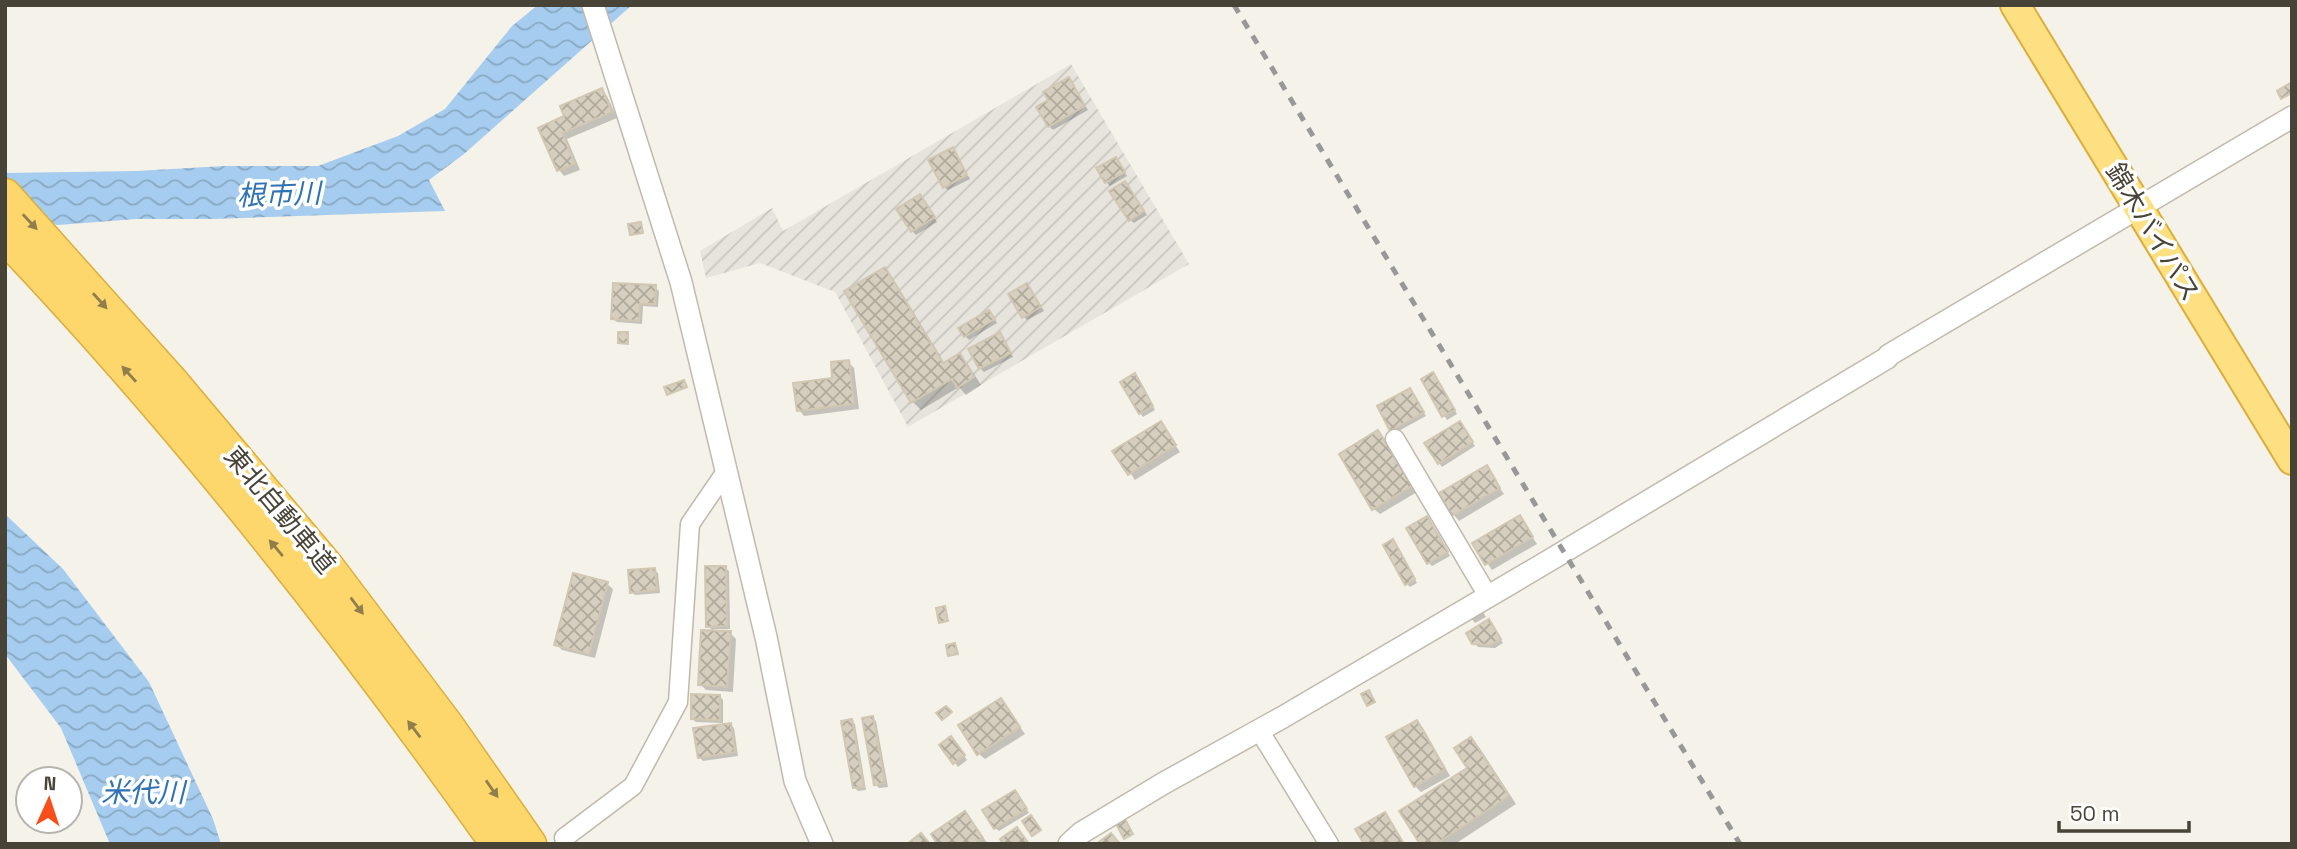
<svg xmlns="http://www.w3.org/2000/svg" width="2297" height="849" font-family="'Space Grotesk','Noto Sans JP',sans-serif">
<defs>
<pattern id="industrial-furrows" width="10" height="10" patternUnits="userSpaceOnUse" patternTransform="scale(1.75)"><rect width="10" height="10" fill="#e7e4de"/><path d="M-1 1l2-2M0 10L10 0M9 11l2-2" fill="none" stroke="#c8c5bf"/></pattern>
<pattern id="water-waves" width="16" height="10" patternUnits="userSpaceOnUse" patternTransform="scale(1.75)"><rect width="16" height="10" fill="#a6cdf0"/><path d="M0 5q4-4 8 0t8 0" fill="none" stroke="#89a8c3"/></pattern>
<pattern id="building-cross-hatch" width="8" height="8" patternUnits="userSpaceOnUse" patternTransform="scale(1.75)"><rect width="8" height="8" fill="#d6cfbf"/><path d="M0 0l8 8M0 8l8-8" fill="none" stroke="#b0aa9c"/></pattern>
</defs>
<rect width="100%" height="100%" fill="#f4f2e9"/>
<path fill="url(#industrial-furrows)" d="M1071,64L1189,264L908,427L835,292L760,263L706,278L700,251L772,208L783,231Z"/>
<g fill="url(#water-waves)">
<path d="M538,5H632L464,154L429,180L445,211L212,219H136L58,225L5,215V173L137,171L224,166H318L398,136L445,109L512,26Z"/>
<path d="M5,514L63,569L149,682L213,819L221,844H110L61,728L5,654Z"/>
</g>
<g fill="#0003">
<path d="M1069,79L1088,110L1053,130L1049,126L1050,101Z"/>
<path d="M601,90L607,96L617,118L567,139L580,170L564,176L559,170L541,129L567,117Z"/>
<path d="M953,150L970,179L948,190L944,187Z"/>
<path d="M1116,159L1127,176L1110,186L1106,182Z"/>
<path d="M1128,187L1147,215L1134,223L1130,220Z"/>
<path d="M923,200L937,222L916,235L912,231Z"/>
<path d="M884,269L892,277L945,364L959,355L967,363L981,385L966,395L959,387L921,410L913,402L846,291Z"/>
<path d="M1027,285L1044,311L1027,320L1024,317Z"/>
<path d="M655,287L659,291L658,307L643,306L642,324L617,322L613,319Z"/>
<path d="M993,316L997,323L969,340L965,336Z"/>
<path d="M1000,334L1013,357L984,372L980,368Z"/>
<path d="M848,362L854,368L859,409L804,416L799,410L834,379Z"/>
<path d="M1436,378L1457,414L1447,420L1423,380Z"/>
<path d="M1138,379L1155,410L1143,417L1140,413Z"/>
<path d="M685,383L687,388L668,394Z"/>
<path d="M1410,390L1426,416L1395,433L1392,430Z"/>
<path d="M1160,423L1180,452L1135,480L1115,451Z"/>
<path d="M1463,427L1475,446L1442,467L1439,463Z"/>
<path d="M1378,432L1384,438L1417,492L1380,514L1374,509Z"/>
<path d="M1486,468L1504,494L1459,521L1454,515Z"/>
<path d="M1519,517L1537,544L1492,570L1474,544Z"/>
<path d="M1430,521L1450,556L1432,566L1429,563Z"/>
<path d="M1396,545L1417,583L1410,587L1407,584Z"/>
<path d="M725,568L729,571L730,629H714V632L708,626Z"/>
<path d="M654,570L658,573L660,593L635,595L632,592Z"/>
<path d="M607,584L613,589L595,658L562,650L556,644Z"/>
<path d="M1483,612L1486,617L1475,623L1471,618Z"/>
<path d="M1492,625L1503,643L1495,648L1478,647L1474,643Z"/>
<path d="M730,633L736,639L733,692L706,690L700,684Z"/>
<path d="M720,696L723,700V723L696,722L692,719Z"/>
<path d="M1001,700L1025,734L985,759L979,754Z"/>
<path d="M872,718L876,721L888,787L879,788L875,784Z"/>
<path d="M851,721L855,724L866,790L858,791L854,787Z"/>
<path d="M1417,722L1423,728L1450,776L1421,792L1415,786Z"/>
<path d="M730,725L734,728L738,756L703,761L699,757Z"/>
<path d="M1471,739L1479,747L1516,804L1455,844H1422L1469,769Z"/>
<path d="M955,742L967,760L958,767L942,746Z"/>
<path d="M1018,796L1029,813L999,831L995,828Z"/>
<path d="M965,813L988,844H939Z"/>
</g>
<g fill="url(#building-cross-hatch)" stroke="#d1c7b2" stroke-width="2">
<path d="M1069,77L1085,106L1048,127L1036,107L1048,100L1043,92Z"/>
<path d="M2292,82V93L2281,99L2277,91Z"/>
<path d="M602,88L612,112L562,133L575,164L557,171L538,128L564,116L560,106Z"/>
<path d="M953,147L967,175L943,188L928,160Z"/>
<path d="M1116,157L1125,172L1105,183L1096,168Z"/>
<path d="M1125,181L1144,211L1129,221L1109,191Z"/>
<path d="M920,194L935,217L911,232L896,209Z"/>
<path d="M641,222L643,233L630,235L628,224Z"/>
<path d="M885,267L943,363L960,353L974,377L957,388L952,379L911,403L844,291Z"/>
<path d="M613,283L656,285L655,304H640L639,321L611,319Z"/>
<path d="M1027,283L1041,307L1022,318L1008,294Z"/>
<path d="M989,310L995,319L964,337L958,328Z"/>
<path d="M618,332H628V344L618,343Z"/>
<path d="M1000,332L1011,353L979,369L968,349Z"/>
<path d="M849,360L854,404L797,411L793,383L832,378L831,362Z"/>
<path d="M1433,372L1455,410L1442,417L1421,379Z"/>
<path d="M1135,373L1153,406L1139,414L1120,382Z"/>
<path d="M684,380L687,387L667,395L664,387Z"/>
<path d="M1410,388L1424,412L1390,431L1377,406Z"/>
<path d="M1161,421L1176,445L1128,475L1112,451Z"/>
<path d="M1460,421L1473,442L1438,464L1424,443Z"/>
<path d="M1378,430L1412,486L1372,510L1339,454Z"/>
<path d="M1487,465L1500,488L1452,516L1439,493Z"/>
<path d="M1520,515L1533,537L1485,565L1472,543Z"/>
<path d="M1427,516L1448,552L1427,564L1406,528Z"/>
<path d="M1393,539L1415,579L1405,585L1383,545Z"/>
<path d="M705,566H726L727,626L706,627Z"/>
<path d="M655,568L657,590L630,593L628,570Z"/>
<path d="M573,573L608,582L589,654L554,645Z"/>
<path d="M945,606L948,621L939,623L936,608Z"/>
<path d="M1489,619L1501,639L1490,645L1472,644L1466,633Z"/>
<path d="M701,630L731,631L727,687L698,685Z"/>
<path d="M955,643L958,654L948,656L946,645Z"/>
<path d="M1369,690L1375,702L1367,706L1361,694Z"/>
<path d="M691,694L720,695V720L691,719Z"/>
<path d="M1001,698L1020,727L977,755L958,725Z"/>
<path d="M946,706L952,712L942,720L936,713Z"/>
<path d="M873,716L885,783L874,785L862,718Z"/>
<path d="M852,719L864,787L853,788L841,721Z"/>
<path d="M1417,720L1445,769L1414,787L1386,737Z"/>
<path d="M731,723L735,752L698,758L693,728Z"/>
<path d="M951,736L965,755L953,764L939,745Z"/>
<path d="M1471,737L1509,796L1436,844H1420L1399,811L1467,768L1454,748Z"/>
<path d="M1015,790L1027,809L994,829L982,810Z"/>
<path d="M965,811L983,838L974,844H937L931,834Z"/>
<path d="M1385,812L1404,844H1364L1355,829Z"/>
<path d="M1031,815L1041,830L1032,836L1022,821Z"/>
<path d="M1125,819L1133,834L1124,839L1116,824Z"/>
<path d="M1017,827L1029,844H1003L1000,839Z"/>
<path d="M921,833L930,844H907Z"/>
<path d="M1111,833L1120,844H1096Z"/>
</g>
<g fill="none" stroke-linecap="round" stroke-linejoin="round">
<defs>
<g id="minor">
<path d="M1395,439L1488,596"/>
<path d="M1259,730L1329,844"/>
<path d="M564,838L633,786L678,702L690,524L727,470"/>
</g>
<g id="tertiary">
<path d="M593,5L681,282L766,637L795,781L822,844"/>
<path d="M1069,844L1081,833L1164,783L1283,717L1540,566L1887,358L1889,355L2292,117"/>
</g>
<path id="trunk" d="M2015,5L2292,460"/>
<g id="motorway">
<path d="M5,195L174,384L327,566L447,725L530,844"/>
<path d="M5,237C185,426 346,631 497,844"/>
</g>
</defs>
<use href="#minor" stroke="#c0baac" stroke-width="21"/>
<use href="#tertiary" stroke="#c0baac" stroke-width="24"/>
<use href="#trunk" stroke="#ddad3b" stroke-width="32"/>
<use href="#motorway" stroke="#ddad3b" stroke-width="35"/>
<use href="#minor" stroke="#fff" stroke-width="18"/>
<use href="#tertiary" stroke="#fff" stroke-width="21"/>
<use href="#trunk" stroke="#fde082" stroke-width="28"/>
<use href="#motorway" stroke="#fdd76c" stroke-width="32"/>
<path stroke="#989898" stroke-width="5" stroke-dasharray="9 9" stroke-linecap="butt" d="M1234,5L1740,844"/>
</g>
<defs><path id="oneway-solid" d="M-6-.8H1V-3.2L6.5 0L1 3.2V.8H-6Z" transform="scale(1.75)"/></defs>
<g fill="#907e4c">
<use href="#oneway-solid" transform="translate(30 222) rotate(47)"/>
<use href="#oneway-solid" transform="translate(100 301) rotate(48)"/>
<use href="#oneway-solid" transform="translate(129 374) rotate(-132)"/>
<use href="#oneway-solid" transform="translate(276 548) rotate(-130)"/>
<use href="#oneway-solid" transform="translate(357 606) rotate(53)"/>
<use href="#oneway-solid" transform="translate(414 729) rotate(-127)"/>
<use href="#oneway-solid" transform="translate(492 789) rotate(55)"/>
</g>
<g text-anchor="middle" stroke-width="7" stroke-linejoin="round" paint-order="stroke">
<g font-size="26" fill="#484337" stroke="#fff">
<text transform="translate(2153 232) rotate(59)" y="9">錦木バイパス</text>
<text transform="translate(280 510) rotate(50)" y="9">東北自動車道</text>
</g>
<g font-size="28" font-style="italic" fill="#3073b4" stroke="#fff">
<text transform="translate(279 194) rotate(-2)" y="10">根市川</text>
<text x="143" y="802">米代川</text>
</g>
</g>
<rect width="2297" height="849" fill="none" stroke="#484337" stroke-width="14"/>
<g transform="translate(49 800) rotate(3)"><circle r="33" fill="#ffffff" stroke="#b6b4af" stroke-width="2"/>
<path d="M0-5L12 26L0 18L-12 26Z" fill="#f84e1c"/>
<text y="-10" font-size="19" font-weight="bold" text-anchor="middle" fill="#484337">N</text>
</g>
<path d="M2059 821v10h130v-10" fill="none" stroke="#484337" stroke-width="3.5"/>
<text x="2070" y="821" font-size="21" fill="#484337" stroke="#ffffff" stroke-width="5" paint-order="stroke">50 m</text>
</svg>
